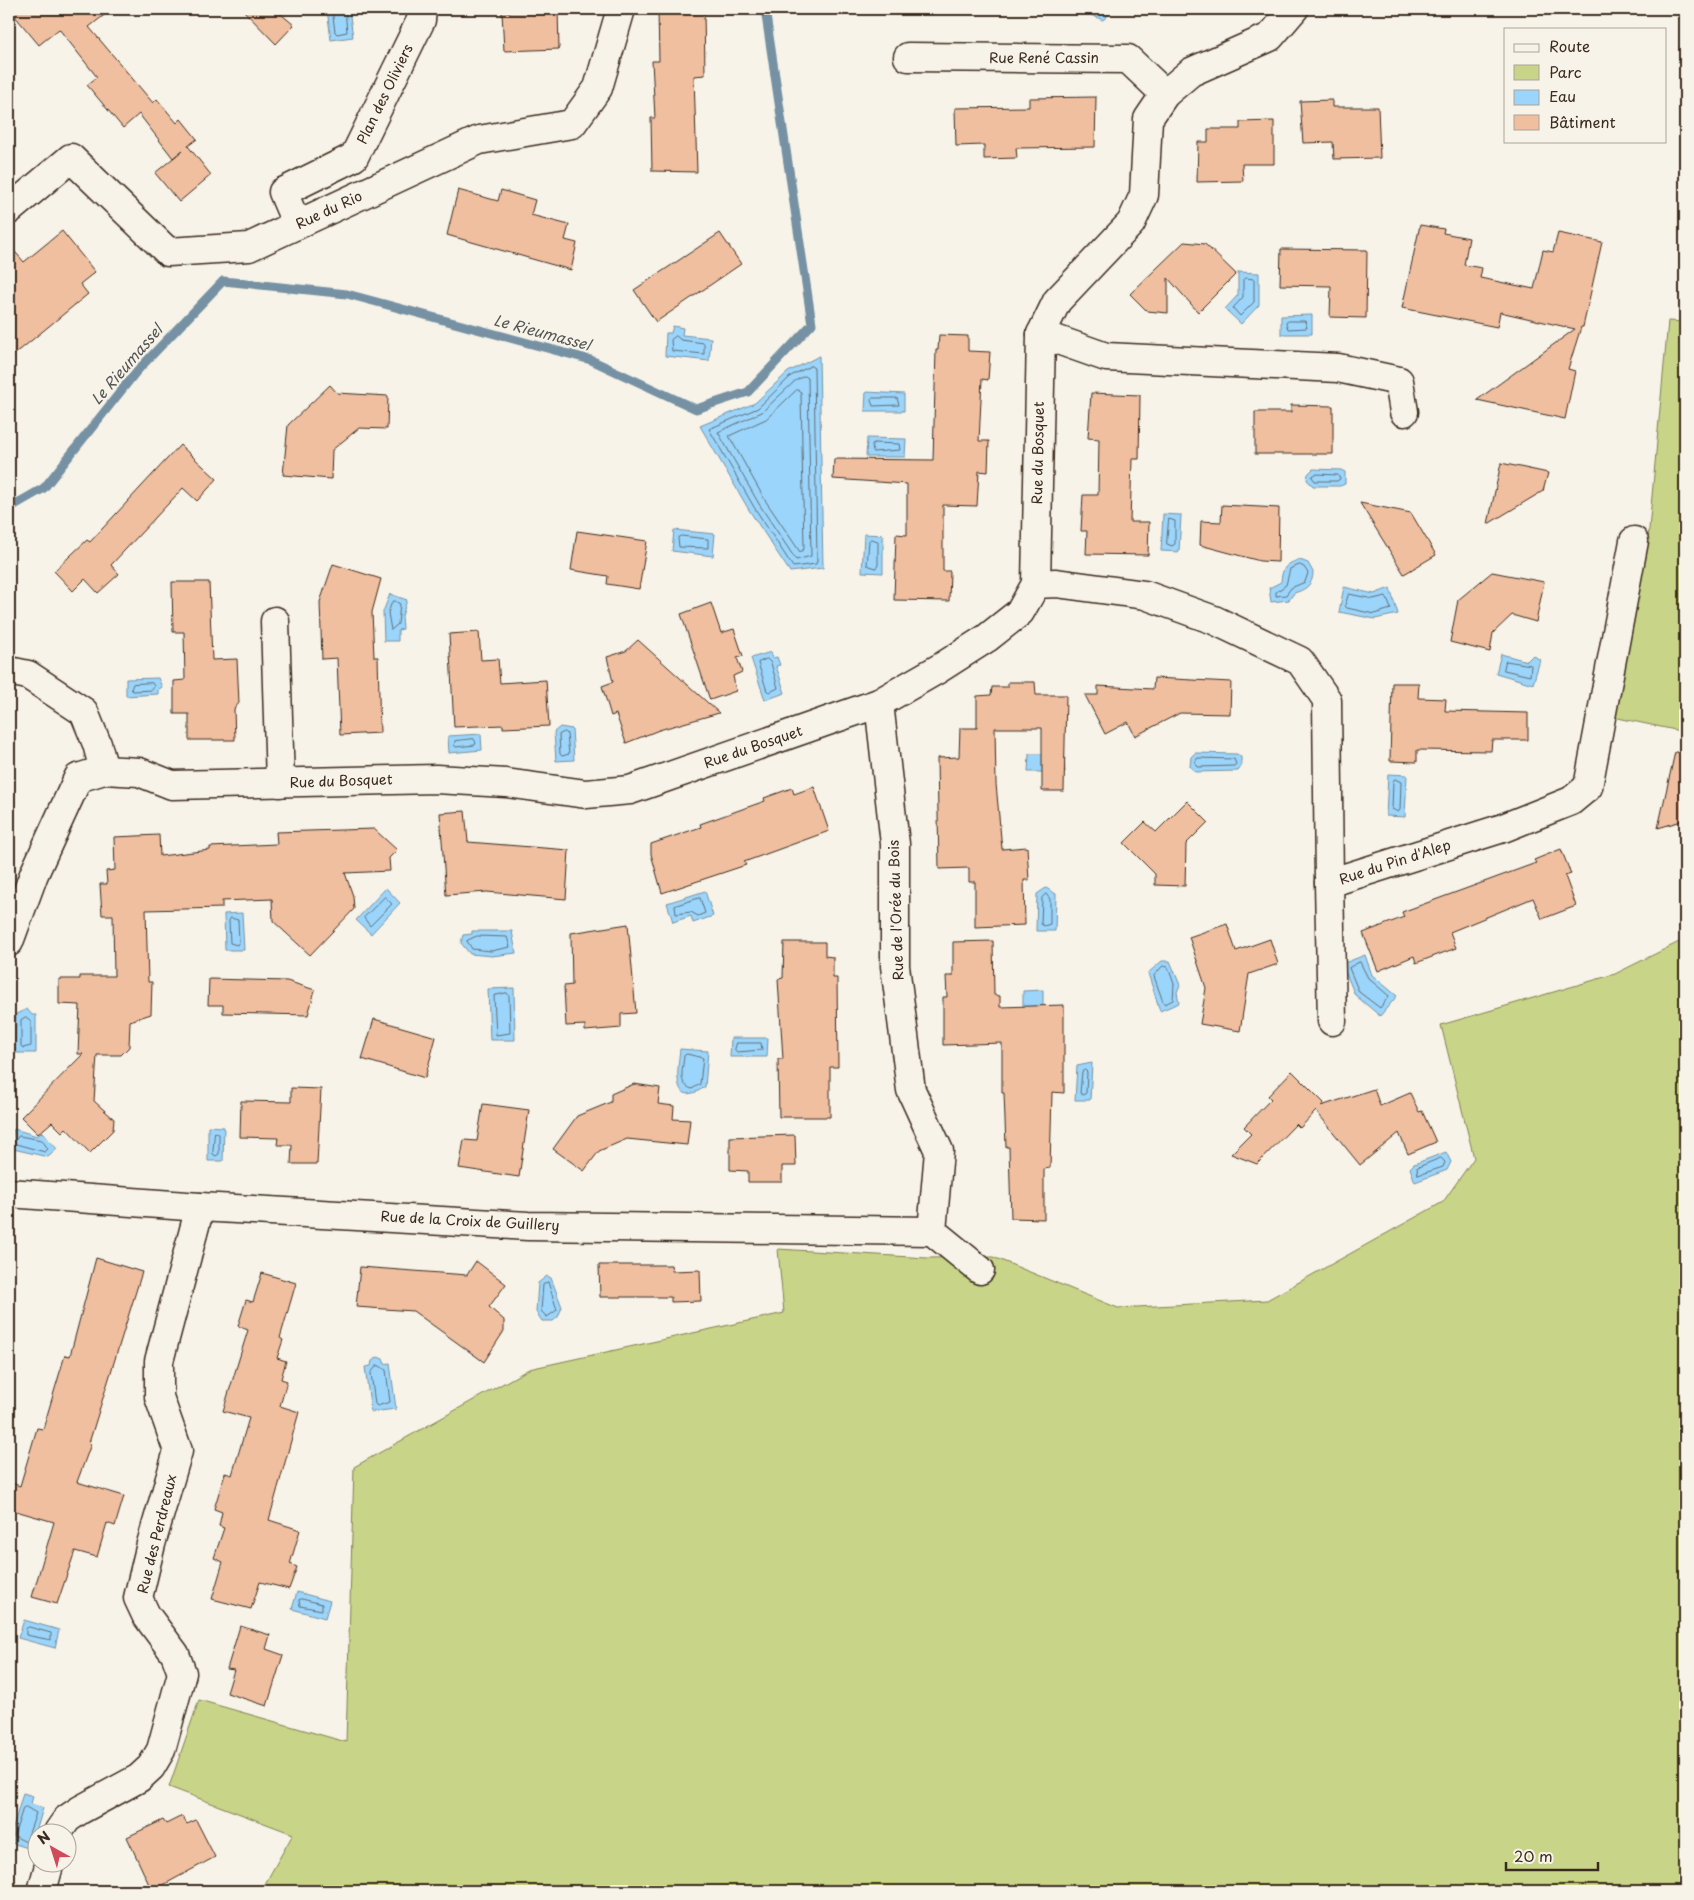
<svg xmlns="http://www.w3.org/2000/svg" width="1694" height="1900" font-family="'Playpen Sans',sans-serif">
<rect width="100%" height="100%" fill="#f7f3e8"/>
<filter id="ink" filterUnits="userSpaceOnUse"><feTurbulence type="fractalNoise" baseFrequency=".02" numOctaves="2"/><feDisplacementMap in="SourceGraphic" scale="10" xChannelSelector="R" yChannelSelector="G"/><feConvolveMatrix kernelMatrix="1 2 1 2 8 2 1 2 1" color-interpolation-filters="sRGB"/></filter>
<g filter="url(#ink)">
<g fill="#c8d487" stroke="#827f52">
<path d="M1668,321L1685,322V732L1613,717L1648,540Z"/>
<path d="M1685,939V1891H261L293,1834L169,1787L199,1700L346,1742L354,1467L529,1369L784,1313L778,1249L927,1258L993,1257L1118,1308L1267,1300L1443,1202L1474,1158L1441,1025L1615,974Z"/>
</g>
<g fill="#9bd5fb" stroke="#7591a3">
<path d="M327,9H349L353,37L331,40Z"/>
<path d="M1090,9H1115L1103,20L1091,15Z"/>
<path d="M1238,272L1259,273V305L1241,324L1225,309L1238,295Z"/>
<path d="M1312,315V334H1281V316Z"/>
<path d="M673,326L683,328L682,335L711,338L709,361L665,356L666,333H671Z"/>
<path d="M819,356L823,568L790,572L749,510L700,426L755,403L788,372Z"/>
<path d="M866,392L904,394V411H865Z"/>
<path d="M867,438L906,439L905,457H866Z"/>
<path d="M1313,469L1341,470L1345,472V484L1340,486H1313L1307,480L1308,474Z"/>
<path d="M1163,514L1181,515L1179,552L1161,551Z"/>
<path d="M674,530L715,534L713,556L672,551Z"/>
<path d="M864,534L883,535V573L862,572Z"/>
<path d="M1300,560L1308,563L1313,572C1313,585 1305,590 1294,593L1289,600L1271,602L1269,588L1281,582C1282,568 1286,563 1300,560Z"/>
<path d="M1344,587L1374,594L1390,588L1398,614L1375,619L1339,612Z"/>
<path d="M390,594L407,600L402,616L403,629L398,630V641H384L383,612Z"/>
<path d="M771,652L773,658L777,657L780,665L776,666L785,693L765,700L751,658Z"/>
<path d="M1501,654L1527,661L1533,655L1540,660L1533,684L1496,673Z"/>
<path d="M158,678L162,687L158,690V694L126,696V679Z"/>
<path d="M9,723L15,744L9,760Z"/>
<path d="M560,727L572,729L574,760L556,761L554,732Z"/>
<path d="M481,734L482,750L449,753L448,736Z"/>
<path d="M1195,753L1237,754L1241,757V767L1238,771L1195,772L1190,766L1191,757Z"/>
<path d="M1029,754H1064L1065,772H1028Z"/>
<path d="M1388,774L1407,775L1405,817L1386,816Z"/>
<path d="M386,888L400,903L371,934L356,920Z"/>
<path d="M1046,888L1056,894L1055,931H1036L1037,894Z"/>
<path d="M705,891L713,916L693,923L691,916L673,922L667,903Z"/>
<path d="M242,913L244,950H225L224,914Z"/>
<path d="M472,931H512L516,953L492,956L470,954L461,943L463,935L472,934Z"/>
<path d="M1365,955L1372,975L1397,996L1380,1016L1355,995L1342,964Z"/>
<path d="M1162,961H1170L1180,985L1177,992L1179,1003L1160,1011L1148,973Z"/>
<path d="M514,988L515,1040H490L488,989Z"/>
<path d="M1043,990V1028L1023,1027V991Z"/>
<path d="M27,1009L32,1015H36V1053H15L16,1014Z"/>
<path d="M731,1038H768L767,1057H730Z"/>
<path d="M680,1049L708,1051L705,1087C670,1110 678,1068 680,1049Z"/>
<path d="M1092,1063L1090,1100H1075L1077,1066Z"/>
<path d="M208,1126L224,1127L223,1161H208Z"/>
<path d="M14,1129L37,1136L42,1132L57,1149L48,1157L9,1148Z"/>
<path d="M1446,1152L1451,1162L1447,1170L1415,1182L1410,1168L1414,1164Z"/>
<path d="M547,1276L551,1278L562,1307L558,1317L553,1321H542L536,1312L538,1283Z"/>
<path d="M378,1357L383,1359L385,1364L390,1363L396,1409L371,1412L365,1367L371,1366L372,1361Z"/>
<path d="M297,1592L330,1601L325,1618L292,1609Z"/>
<path d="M24,1620L59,1630L55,1648L18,1638Z"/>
<path d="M23,1793L33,1796L31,1804L43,1808L31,1849L9,1842Z"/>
</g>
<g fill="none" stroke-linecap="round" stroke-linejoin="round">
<g stroke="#616e76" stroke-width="1">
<path d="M332,9L335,32L337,34L347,32L345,9"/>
<path d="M1245,278L1254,279V302L1240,316L1233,308L1243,297V280Z"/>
<path d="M1289,321H1305L1307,328L1288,329L1286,323Z"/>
<path d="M676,336L681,340L704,343V354L672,351L671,340Z"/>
<path d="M811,366L814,368L817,561L816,564L793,567L754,507L709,429L758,408L791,376Z"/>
<path d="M805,376L808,378L811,556L796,560L759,504L718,432L762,412L795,381Z"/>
<path d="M797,390L801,392L804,549L800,552L765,500L729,436L766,419Z"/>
<path d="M873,398H897L899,405L873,406L871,400Z"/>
<path d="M874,443L899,444L900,450L873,452L872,446Z"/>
<path d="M1316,474L1338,475L1340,479L1337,481H1315L1312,477Z"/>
<path d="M1169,519L1175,521V544L1172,546L1167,544Z"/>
<path d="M681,536L708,539V548L679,547L678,538Z"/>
<path d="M871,539L878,541V565L876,568L867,565L869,541Z"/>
<path d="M1300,565L1304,567L1308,573L1305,582L1291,588L1286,595L1276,596V592L1286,585L1290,569Z"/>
<path d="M1349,594L1373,599L1386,596L1391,609L1374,614L1347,608L1345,606Z"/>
<path d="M395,601L400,604L398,624L391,630L388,613L392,602Z"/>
<path d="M767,659L771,663L778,688L770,692L767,691L758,663Z"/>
<path d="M1506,661L1531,665L1530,676L1504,670Z"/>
<path d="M152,683L154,686L152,690L133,691L131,689L133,684Z"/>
<path d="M565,732L567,734L569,754L562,756L560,754L559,735Z"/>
<path d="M474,739L476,743L475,745L456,747L454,745L455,741Z"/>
<path d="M1198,758L1234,759L1236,764L1234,766L1198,767L1195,763Z"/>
<path d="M1395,779L1401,782L1400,810L1398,812L1392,809L1393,782Z"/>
<path d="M1046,894L1050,899V924L1044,926L1041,924L1042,898Z"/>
<path d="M385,897L392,904L370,926L364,918Z"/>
<path d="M700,898L705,913L698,916L691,912L676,914L675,906Z"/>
<path d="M231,918L238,920L239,942L237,945L230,943L229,921Z"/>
<path d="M477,936L507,937L510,947L491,951L472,949L467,941Z"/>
<path d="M1360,962L1368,978L1389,996L1380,1008L1359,992L1349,968Z"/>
<path d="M1163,966L1168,967L1174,984L1173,1000L1165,1004L1163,1002L1154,976Z"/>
<path d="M507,993L509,996L510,1033L496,1035L494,996Z"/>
<path d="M26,1017L31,1021V1046L23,1048L21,1046V1020Z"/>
<path d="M737,1043H761L762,1050L737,1052L735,1050Z"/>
<path d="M687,1054L703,1058L700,1084L692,1089C677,1084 683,1069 684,1056Z"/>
<path d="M1085,1070L1087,1072L1086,1093L1083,1095L1080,1093L1082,1072Z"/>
<path d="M215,1132L219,1134V1154L216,1156L213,1154Z"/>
<path d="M19,1136L42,1140L48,1149L45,1152L16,1144L15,1141Z"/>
<path d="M1441,1158L1445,1162L1443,1167L1418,1175L1417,1168Z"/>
<path d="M548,1282L557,1310L547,1317L541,1311L543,1285Z"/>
<path d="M378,1365L386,1370L390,1402L377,1406L375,1404L371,1373Z"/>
<path d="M302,1599L322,1604V1610L300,1606L299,1600Z"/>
<path d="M29,1627L51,1633V1640L26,1635V1629Z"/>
<path d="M26,1807L36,1813L26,1842L14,1836L23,1808Z"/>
</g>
<path stroke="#7591a3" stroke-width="9" d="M9,508L44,488L136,372L223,281L347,294L591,360L696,409L748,392L812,324L765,9"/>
</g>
<g fill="#f0bfa0" stroke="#3b2a1e">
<path d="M9,9H112L89,27L153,103L157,99L177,123L181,119L197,139L188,146L211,175L179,202L155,173L183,150L173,158L139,114L123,128L87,85L97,77L59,29L39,45Z"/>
<path d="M242,9H275L294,25L276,44Z"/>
<path d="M658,9H704L705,75L694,76L697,172L652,171L651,118H655L652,61H659Z"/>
<path d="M558,10L559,49L504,51L502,12Z"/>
<path d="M1096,97L1095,147L1016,148L1017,158L984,159V145L956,146L955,108L1029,107V98Z"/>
<path d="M1332,100V107H1378L1380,158L1334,159L1333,142L1303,143L1300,101Z"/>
<path d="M1274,121V164H1242L1243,181L1197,182L1198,142H1208V129H1240V122Z"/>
<path d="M458,190L498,201L501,190L535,200L531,215L569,225L565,240L577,243L571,270L447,235Z"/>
<path d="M1420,225L1444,229L1443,233L1469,238L1464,265L1482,268L1480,278L1534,289L1543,250L1553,252L1558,233L1602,242L1583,327H1581L1568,369L1575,371L1565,419L1477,400L1575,329L1500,312L1497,327L1402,308Z"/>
<path d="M62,231L95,272L80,284L88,294L9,359V245L24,262Z"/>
<path d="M720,233L741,264L656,322L634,290Z"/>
<path d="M1184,242L1205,244L1236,274L1198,312L1168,278V313L1147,311L1130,294Z"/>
<path d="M1281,249L1367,250L1366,318L1330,317L1331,286L1280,285Z"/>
<path d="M939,335L968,336V351L990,352L988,380L982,379L979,441H989L988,472L979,471L977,506L943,505V571H950L949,601L894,600L896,534L907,535V484L833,479L834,459L933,460L936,350H938Z"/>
<path d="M330,385L337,393L388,396L387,429L359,428L332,450L331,479L283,475L288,425Z"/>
<path d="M1091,393L1140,395L1139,459H1132L1130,522H1149L1148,555L1086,554L1087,531H1081L1083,495H1098L1099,439L1088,438Z"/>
<path d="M1291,405L1333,406V454H1255V412H1291Z"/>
<path d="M180,445L217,479L197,501L183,488L111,565L119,574L98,593L85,579L73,591L54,571L87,540L90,542Z"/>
<path d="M1501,463L1548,473L1543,491L1488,524Z"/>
<path d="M1360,503L1411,513L1436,555L1404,574Z"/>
<path d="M1222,505L1279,508L1278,562L1260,561L1200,545L1201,521L1221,522Z"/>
<path d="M577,531L647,541L639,589L607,584L608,576L571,570Z"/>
<path d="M333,564L381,579L372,612L374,657H378L380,733L340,735L337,658L322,659L320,602Z"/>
<path d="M1492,572L1544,582L1536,622L1512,615L1493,633L1490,652L1450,642L1458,600Z"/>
<path d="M172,582H209L212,660L237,659L239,703L234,709L235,740H189V714H174V681L185,680L184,632H173Z"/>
<path d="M711,603L721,633L734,629L743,656L737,658L742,672L733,676L736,691L710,700L681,614Z"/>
<path d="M479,632L481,660L498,659L500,683L546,680L549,726L503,728V725L454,727L449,634Z"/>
<path d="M638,640L719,713L659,730L626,743L616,714L611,716L602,686L613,682L607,657L626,651Z"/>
<path d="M1154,678L1231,682L1230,714L1180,713L1135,736L1128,722L1105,734L1085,695H1098V686L1153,689Z"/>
<path d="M1008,682H1035L1036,695H1066L1064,791H1042V728H995L996,784L1002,849L1027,847L1029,880H1024L1025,925L975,927V882H969V868L939,869L937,758L959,757L960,728H977V696L991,695L992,687H1008Z"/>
<path d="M1392,683H1419L1418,698L1446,699L1445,711L1528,713V740H1492L1491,751L1417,750V762L1390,761Z"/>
<path d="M1675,752L1685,753V820L1658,828Z"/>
<path d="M814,787L829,831L744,862L746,865L662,893L651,854V844L701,827L700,824L765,801L764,798L792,788L794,794Z"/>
<path d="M1187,801L1208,822L1186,844L1185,886L1155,885V874L1124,843L1145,822L1156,832Z"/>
<path d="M465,811L468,842L569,850L566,899L487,892L446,895L440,813Z"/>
<path d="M374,829L397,850L389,858L390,871L345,873L353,896L354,909L310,955L273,921L272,899L222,901V908L146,910L148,982H152L151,1014L130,1021L129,1047L121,1055H97L94,1101L114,1119L113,1130L90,1153L66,1128L62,1132L52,1122L38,1134L21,1117L83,1054H78L80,1005L59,1004V979H80V976H114L113,915H102L100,884H107L106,871L115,870L114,837L159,835L160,856L210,850V847L277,844L276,832Z"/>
<path d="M1561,849L1571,874L1565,876L1576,906L1542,919L1533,898L1450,932L1456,948L1416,963L1414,956L1378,971L1363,933L1404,917L1402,912L1536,863L1534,860Z"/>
<path d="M628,924L636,1013L621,1014V1028L585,1031V1025L566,1026L564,986L572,985L571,933Z"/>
<path d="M1227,924L1236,951L1270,939L1278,964L1249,974L1240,1031L1200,1024L1206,988L1189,937Z"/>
<path d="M993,941L994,995L1000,996V1007L1064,1005V1093L1052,1092L1050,1168L1044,1169V1219L1011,1218L1009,1147H1006L1004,1093H1002V1043L943,1045V997H947L946,976H953V942Z"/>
<path d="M784,942H825V956L833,957V978H837L838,1067H830V1117H779L778,1059H783L778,979L783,978Z"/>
<path d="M209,979L287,981L315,990L308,1015L223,1013V1005H208Z"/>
<path d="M374,1019L436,1037L425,1078L362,1059Z"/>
<path d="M1292,1071L1324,1103L1321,1106L1374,1089L1380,1106L1410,1093L1419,1112L1422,1111L1436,1142L1408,1154L1399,1133L1360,1165L1316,1111L1300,1128L1296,1124L1257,1164L1231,1154L1251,1134L1244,1127L1271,1099L1268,1096Z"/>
<path d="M634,1084L660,1088L658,1104L674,1106L673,1119L690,1120L687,1145L627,1139L599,1151L584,1171L553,1149L577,1116L611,1102V1094Z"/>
<path d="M291,1088L321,1089L317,1164H291L292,1145H277L278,1138L240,1137L241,1101L291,1102Z"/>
<path d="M483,1104L529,1110L519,1177L459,1168L464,1140L477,1141Z"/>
<path d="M795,1135L796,1166H782V1182H748V1171L730,1170V1137Z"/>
<path d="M96,1258L142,1272L89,1443L91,1444L77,1482L124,1496L115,1526L107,1523L97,1557L75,1551L57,1604L32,1597L54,1522L9,1509V1482L20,1486L37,1428L43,1429L65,1355L70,1356Z"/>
<path d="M476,1261L506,1284L489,1307L504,1320V1331L484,1362L413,1311L356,1307L360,1267L467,1275Z"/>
<path d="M599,1265H671L672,1271L700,1270L701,1301L671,1302V1297H600Z"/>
<path d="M262,1273L296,1283L280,1338L283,1340L277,1358L286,1361L281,1379L287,1381L280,1406L299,1412L269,1520L300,1530L290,1564L297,1567L289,1589L260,1582L251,1609L212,1599L223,1562L214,1558L224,1528L219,1526L222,1512L214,1509L225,1473L232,1475L249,1418L223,1411L248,1330L238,1326L246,1300L253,1302Z"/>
<path d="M240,1626L270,1635L266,1649L283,1655L267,1706L227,1693L234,1670L227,1669Z"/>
<path d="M182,1816L187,1824L196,1820L215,1857L152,1891L127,1837L163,1820L166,1824Z"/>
</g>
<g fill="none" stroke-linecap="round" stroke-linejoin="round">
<defs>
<g id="minor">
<path d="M908,57L1128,59L1165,94"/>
<path d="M9,210L71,158L168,252L249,247L479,140L572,124L598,88L621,9"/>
<path d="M297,225L283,192L354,157L421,20L422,9"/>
<path d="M1041,334L1106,357L1338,368L1399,381L1404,412"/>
<path d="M1036,584L1056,583L1145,595L1214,620L1300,661L1327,700L1329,883L1503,828L1571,801L1588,787L1634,541"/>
<path d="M275,621L280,783"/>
<path d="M9,671L28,675L84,712L97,744L104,770"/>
<path d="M879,703L895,844V966L911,1090L939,1151L932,1231"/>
<path d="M1329,883L1332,1021"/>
<path d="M9,942L34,874L78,778L104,770L139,772L172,785L436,779L506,783L586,794L630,790L879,703L940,668L987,638L1020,612L1036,584L1041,334L1057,301L1131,223L1144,195L1148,119L1165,94L1191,72L1270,37L1294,9"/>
<path d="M9,1193L200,1207L528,1226L932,1231"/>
<path d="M932,1231L980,1270"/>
<path d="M58,1832L67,1819L80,1810L139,1778L151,1767L161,1750L182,1673L175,1654L146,1615L138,1598L151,1544L178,1451L159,1397V1361L200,1207"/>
<path d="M42,1891L50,1862"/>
</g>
</defs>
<use href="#minor" stroke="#3b2a1e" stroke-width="31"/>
<use href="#minor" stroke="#f7f3e8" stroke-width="28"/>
</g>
</g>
<g text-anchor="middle" stroke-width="4" stroke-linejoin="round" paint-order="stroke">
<g font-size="14" fill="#3b2a1e" stroke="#f7f3e8">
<text x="1044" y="63">Rue René Cassin</text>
<text transform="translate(385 94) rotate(-64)" y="5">Plan des Oliviers</text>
<text transform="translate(329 210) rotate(-25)" y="5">Rue du Rio</text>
<text transform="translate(1038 453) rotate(-89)" y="5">Rue du Bosquet</text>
<text transform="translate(753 747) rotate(-19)" y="5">Rue du Bosquet</text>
<text transform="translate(341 781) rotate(-2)" y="5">Rue du Bosquet</text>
<text transform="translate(1395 862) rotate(-18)" y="5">Rue du Pin d'Alep</text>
<text transform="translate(896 910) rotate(-92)" y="5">Rue de l'Orée du Bois</text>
<text transform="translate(470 1221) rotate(3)" y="5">Rue de la Croix de Guillery</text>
<text transform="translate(157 1534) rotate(-76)" y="5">Rue des Perdreaux</text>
</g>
<g font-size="15" font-style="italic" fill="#535555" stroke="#f7f3e8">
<text transform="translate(542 333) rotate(15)" y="5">Le Rieumassel</text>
<text transform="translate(127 365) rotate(-49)" y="5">Le Rieumassel</text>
</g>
</g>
<rect width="1694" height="1900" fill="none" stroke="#f7f3e8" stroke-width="30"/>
<rect x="15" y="15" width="1664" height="1870" fill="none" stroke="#3b2a1e" stroke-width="2" filter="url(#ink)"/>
<rect x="1504" y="28" width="162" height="115" fill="#f7f3e8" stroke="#aca397"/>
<rect x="1514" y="44" width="25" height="8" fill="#f7f3e8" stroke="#aca397"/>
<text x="1549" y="52" font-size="15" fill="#3b2a1e">Route</text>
<rect x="1514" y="65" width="25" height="15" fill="#c8d487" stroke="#aca397"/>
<text x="1549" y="78" font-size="15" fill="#3b2a1e">Parc</text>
<rect x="1514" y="90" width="25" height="15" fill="#9bd5fb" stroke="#aca397"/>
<text x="1549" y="102" font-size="15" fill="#3b2a1e">Eau</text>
<rect x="1514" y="115" width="25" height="15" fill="#f0bfa0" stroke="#aca397"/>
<text x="1549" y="128" font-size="15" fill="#3b2a1e">Bâtiment</text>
<g transform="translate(52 1848) rotate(321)"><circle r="24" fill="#f7f3e8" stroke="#aca397"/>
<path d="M0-4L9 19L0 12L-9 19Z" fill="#d1495b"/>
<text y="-8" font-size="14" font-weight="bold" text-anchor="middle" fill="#3b2a1e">N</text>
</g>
<path d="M1506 1862v8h92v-8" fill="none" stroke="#3b2a1e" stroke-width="2.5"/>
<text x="1514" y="1862" font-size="15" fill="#3b2a1e" stroke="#f7f3e8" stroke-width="4" paint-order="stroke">20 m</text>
</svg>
